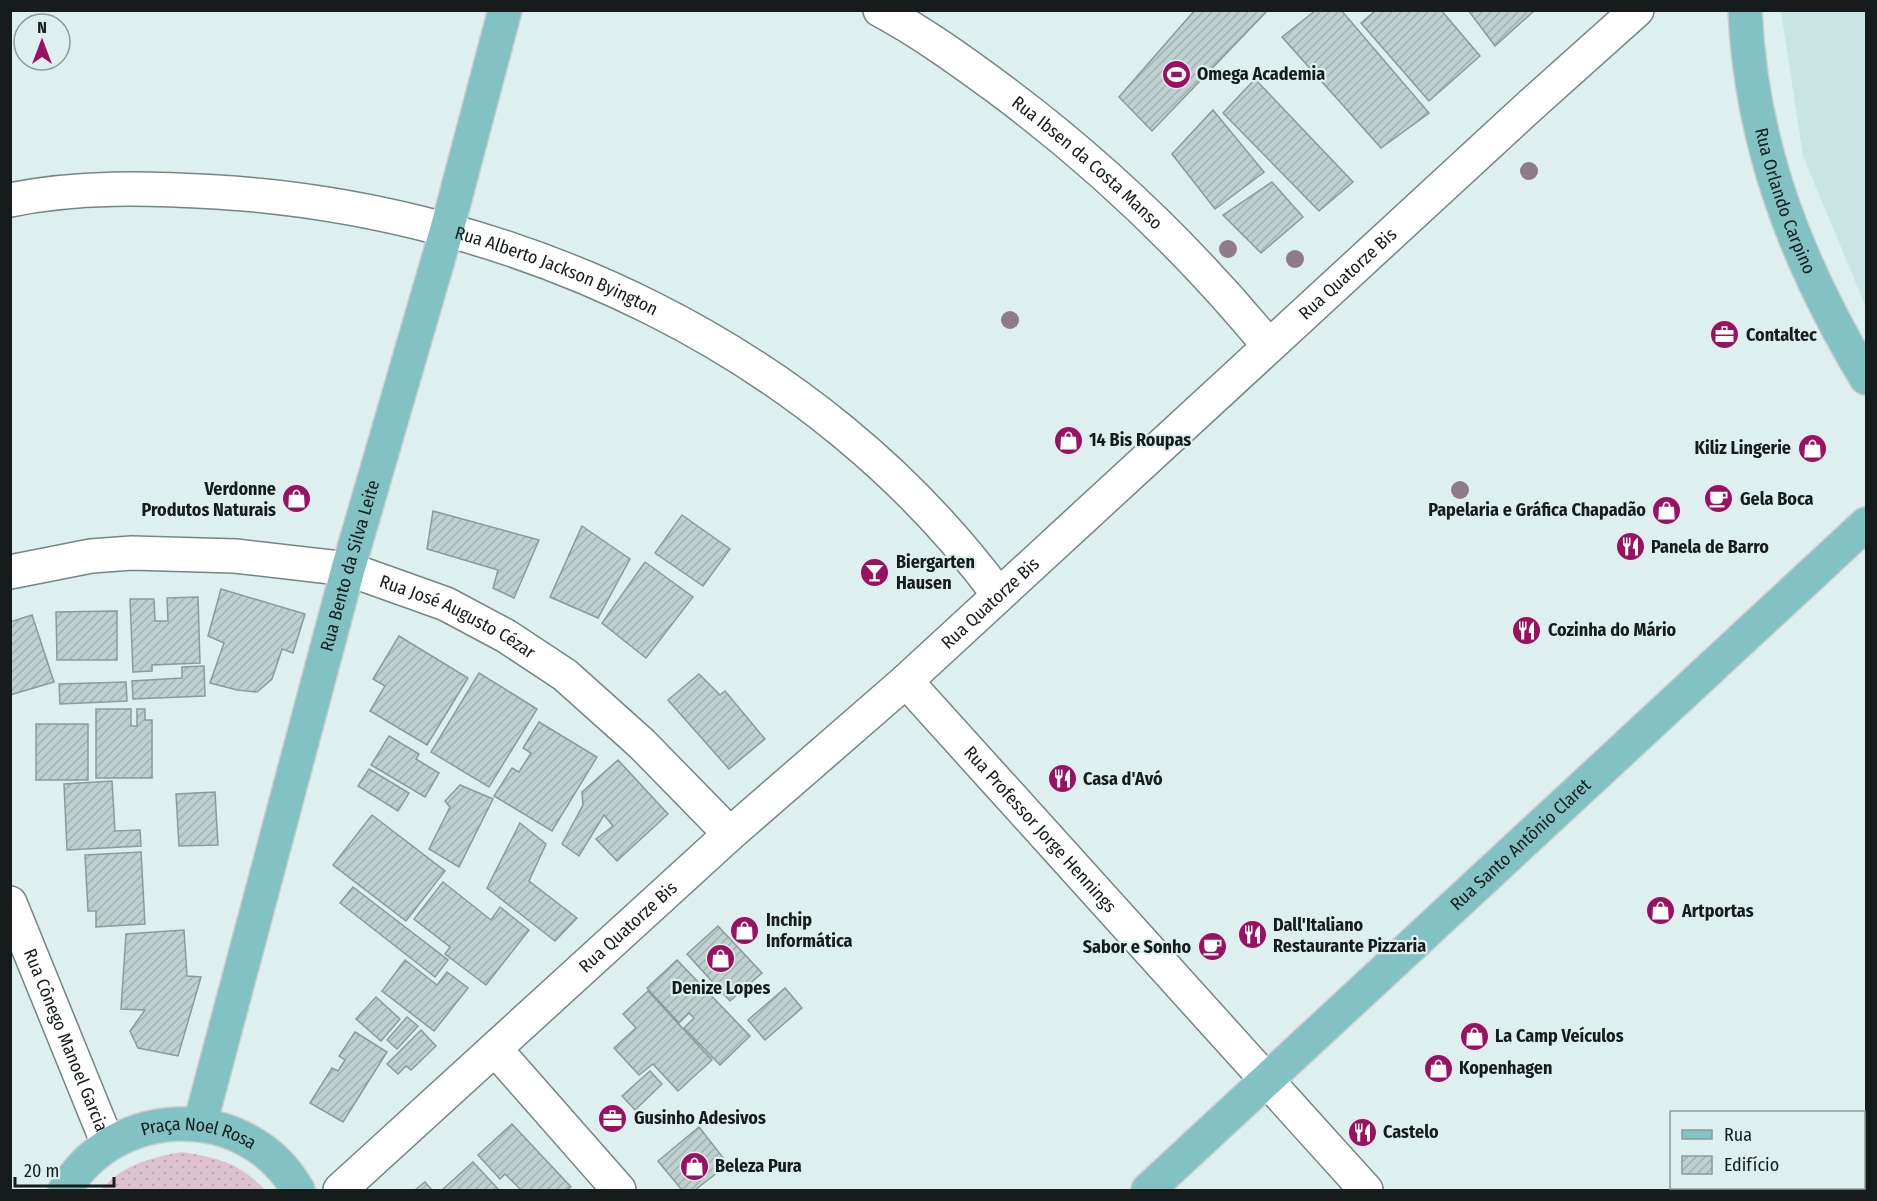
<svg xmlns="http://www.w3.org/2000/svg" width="1877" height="1201" font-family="'Fira Sans Condensed',sans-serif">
<defs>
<pattern id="park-dots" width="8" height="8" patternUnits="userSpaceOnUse" patternTransform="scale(1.5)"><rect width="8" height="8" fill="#ddc2cd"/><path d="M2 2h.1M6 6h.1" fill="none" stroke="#bda6af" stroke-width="1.8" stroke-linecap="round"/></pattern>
<pattern id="building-hatch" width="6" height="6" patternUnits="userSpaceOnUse" patternTransform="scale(1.5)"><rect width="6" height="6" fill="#bed0cf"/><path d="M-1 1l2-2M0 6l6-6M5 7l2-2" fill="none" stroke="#a3b2b1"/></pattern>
</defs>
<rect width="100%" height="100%" fill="#ddefee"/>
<path fill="#c8e4e3" d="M1781,11H1866V307L1803,156Z"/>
<path fill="url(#park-dots)" d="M181,1152C216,1157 240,1163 265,1190H101C122,1165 150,1158 181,1152Z"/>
<g fill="url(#building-hatch)" stroke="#8a9b9a" stroke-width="1.5">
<path d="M1195,10H1268L1152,131L1119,97Z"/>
<path d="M1316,10H1341L1429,113L1381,148L1282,37Z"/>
<path d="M1376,10H1441L1480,56L1429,101L1361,23Z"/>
<path d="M1468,10H1535L1495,46Z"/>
<path d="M1255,79L1353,182L1319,211L1223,113Z"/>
<path d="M1213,110L1264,172L1215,209L1172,154Z"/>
<path d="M1272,182L1303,217L1261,253L1223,215Z"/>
<path d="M433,511L539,540L514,598L493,588L498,570L427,549Z"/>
<path d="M682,515L730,549L703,586L655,553Z"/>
<path d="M582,526L630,559L598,618L550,597Z"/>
<path d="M645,562L693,597L646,658L602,623Z"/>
<path d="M221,589L305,614L293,653L282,649L272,679L257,692L237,690L210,683L224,643L208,636Z"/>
<path d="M198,597L200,663L152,665V671L133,672L130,599H154L155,621H168L167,598Z"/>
<path d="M117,611V660H57L56,612Z"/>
<path d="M32,615L54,682L10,695V622Z"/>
<path d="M399,636L468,678L427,745L370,711L385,686L373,679Z"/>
<path d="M204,666L205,696L133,699L132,681L182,678V667Z"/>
<path d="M479,673L537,709L489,787L431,752Z"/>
<path d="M699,674L720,695L725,691L765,739L729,769L668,700Z"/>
<path d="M126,682L127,701L60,704L59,684Z"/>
<path d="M96,709H131V726H137V709H145V720H152V778H96Z"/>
<path d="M539,722L597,757L552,831L494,796L512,768L519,772L531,753L523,748Z"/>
<rect x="36" y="724" width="52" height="56"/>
<path d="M389,736L419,754L416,759L439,773L425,797L371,765Z"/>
<path d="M618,760L668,814L617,861L596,839L613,826L604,815L579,856L562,844L583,805L582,792Z"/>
<path d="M369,769L409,793L398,811L358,786Z"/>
<path d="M112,781L115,831L140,830L141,846L67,850L64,784Z"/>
<path d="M460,785L493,799L459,867L429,849L450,807L445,801Z"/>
<path d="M215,792L218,845L179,846L176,794Z"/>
<path d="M372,815L445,871L406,921L333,865Z"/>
<path d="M520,823L546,844L529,881L577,918L555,941L487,888Z"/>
<path d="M141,852L145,924L96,927V911H88L85,855Z"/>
<path d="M443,882L491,920L500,907L529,930L486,985L445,954L450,947L414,919Z"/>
<path d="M353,887L448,960L435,977L340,903Z"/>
<path d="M718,926L762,973L730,1001L687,954Z"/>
<path d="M184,930L187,976L201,977L178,1056L138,1048L130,1031L145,1010L121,1009L126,934Z"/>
<path d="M405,960L437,985L447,972L468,988L434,1031L382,991Z"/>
<path d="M677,960L750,1036L720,1065L684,1028L694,1018L689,1013L679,1023L647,988Z"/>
<path d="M785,988L802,1008L765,1040L748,1020Z"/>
<path d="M648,991L712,1060L678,1091L653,1064L639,1075L614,1048L636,1028L623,1014Z"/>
<path d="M376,997L400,1019L381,1041L356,1019Z"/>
<path d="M407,1017L418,1026L397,1049L387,1040Z"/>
<path d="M421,1030L436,1046L411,1070L406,1066L398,1074L387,1064Z"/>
<path d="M355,1032L387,1052L343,1122L310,1103L332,1068L338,1071L345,1060L339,1056Z"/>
<path d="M650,1071L662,1084L635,1110L622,1096Z"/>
<path d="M512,1124L571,1187L567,1190H521L505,1174L500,1179L478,1155Z"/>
<path d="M699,1127L728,1164L695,1190H682L658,1161Z"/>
<path d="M473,1162L499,1190H442Z"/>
<path d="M425,1182L432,1190H415Z"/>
</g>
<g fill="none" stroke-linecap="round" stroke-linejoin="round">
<defs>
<g id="minor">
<path id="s1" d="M880,10C921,32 960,60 998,88C1099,163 1189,249 1269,346"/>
<path id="s2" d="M10,200C78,186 148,188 217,192C517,210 817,350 998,594"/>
<path id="s3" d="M10,572L91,556L132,553L235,556L348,569L446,604L506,636L565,675L642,744L730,834"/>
<path id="s4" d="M906,681L1366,1190"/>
<path id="s5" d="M10,903L108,1144"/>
<path d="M495,1049L619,1190"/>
<path id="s6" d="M340,1190L730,834L906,681L1532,104L1637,10"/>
</g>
<g id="major">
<path id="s7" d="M1745,10C1751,146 1797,263 1866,378"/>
<path id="s8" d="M200,1124L348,569L447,229L505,10"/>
<path id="s9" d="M65,1190C116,1103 247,1101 298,1190"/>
<path id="s10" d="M1148,1190L1866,524"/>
</g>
</defs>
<use href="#minor" stroke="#748584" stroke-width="36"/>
<use href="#major" stroke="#cccdcd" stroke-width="36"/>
<use href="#minor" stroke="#fff" stroke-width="33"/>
<use href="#major" stroke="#82c2c2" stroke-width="33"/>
</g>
<g fill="#8d7c87">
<circle cx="1529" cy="171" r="9"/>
<circle cx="1228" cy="249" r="9"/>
<circle cx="1295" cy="259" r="9"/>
<circle cx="1010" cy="320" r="9"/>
<circle cx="1460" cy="490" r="9"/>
</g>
<defs>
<symbol id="stadium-disc" viewBox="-11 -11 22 22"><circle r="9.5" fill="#9b1162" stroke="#ddefee"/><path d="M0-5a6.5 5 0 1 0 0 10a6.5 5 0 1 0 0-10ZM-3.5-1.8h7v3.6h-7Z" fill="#fff"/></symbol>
<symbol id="office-disc" viewBox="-11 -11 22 22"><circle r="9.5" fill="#9b1162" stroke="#ddefee"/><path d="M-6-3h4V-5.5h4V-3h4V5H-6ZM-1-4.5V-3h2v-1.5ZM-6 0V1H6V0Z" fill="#fff"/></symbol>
<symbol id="shop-disc" viewBox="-11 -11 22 22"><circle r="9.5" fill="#9b1162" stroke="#ddefee"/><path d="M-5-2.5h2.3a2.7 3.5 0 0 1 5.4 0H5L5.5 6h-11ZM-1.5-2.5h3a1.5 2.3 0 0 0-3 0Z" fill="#fff"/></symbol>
<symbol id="cafe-disc" viewBox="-11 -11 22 22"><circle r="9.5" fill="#9b1162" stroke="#ddefee"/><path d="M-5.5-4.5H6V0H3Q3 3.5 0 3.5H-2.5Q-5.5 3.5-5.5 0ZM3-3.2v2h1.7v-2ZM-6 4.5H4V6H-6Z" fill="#fff"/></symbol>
<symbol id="restaurant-disc" viewBox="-11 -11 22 22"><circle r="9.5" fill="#9b1162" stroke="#ddefee"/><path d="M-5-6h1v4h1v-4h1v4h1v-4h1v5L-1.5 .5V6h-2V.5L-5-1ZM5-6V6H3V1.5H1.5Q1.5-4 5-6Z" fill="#fff"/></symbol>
<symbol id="bar-disc" viewBox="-11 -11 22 22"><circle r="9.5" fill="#9b1162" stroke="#ddefee"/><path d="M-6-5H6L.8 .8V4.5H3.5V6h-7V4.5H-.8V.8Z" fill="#fff"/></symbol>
</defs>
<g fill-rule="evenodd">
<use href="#stadium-disc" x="1160" y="58" width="33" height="33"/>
<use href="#office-disc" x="1708" y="318" width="33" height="33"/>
<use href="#shop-disc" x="1052" y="424" width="33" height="33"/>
<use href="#shop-disc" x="1796" y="432" width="33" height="33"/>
<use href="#shop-disc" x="280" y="482" width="33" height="33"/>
<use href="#cafe-disc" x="1702" y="482" width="33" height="33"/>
<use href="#shop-disc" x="1650" y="494" width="33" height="33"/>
<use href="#restaurant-disc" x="1614" y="530" width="33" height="33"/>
<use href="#bar-disc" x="858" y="556" width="33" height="33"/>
<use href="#restaurant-disc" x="1510" y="614" width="33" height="33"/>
<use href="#restaurant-disc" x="1046" y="762" width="33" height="33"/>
<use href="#shop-disc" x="1644" y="894" width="33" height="33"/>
<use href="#shop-disc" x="728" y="914" width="33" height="33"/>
<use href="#restaurant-disc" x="1236" y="918" width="33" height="33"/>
<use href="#cafe-disc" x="1196" y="930" width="33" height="33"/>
<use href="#shop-disc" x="704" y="942" width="33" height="33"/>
<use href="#shop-disc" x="1458" y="1020" width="33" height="33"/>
<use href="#shop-disc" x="1422" y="1052" width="33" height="33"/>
<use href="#office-disc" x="596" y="1102" width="33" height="33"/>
<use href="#restaurant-disc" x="1346" y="1116" width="33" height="33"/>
<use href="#shop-disc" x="678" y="1150" width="33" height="33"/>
</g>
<g text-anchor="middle" stroke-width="4.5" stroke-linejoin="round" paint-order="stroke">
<g font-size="18" font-weight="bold" fill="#161c1c" stroke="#ddefee" text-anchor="start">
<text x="1197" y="80">Omega Academia</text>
<text x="1746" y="341">Contaltec</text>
<text x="1089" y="446">14 Bis Roupas</text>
<text x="1791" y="454" text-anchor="end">Kiliz Lingerie</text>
<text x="276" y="495" text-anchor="end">Verdonne<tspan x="276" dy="21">Produtos Naturais</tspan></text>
<text x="1740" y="505">Gela Boca</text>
<text x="1646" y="516" text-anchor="end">Papelaria e Gráfica Chapadão</text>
<text x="1651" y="553">Panela de Barro</text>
<text x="896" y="568">Biergarten<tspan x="896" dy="21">Hausen</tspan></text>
<text x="1548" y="636">Cozinha do Mário</text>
<text x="1083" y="785">Casa d'Avó</text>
<text x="1682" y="917">Artportas</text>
<text x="766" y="926">Inchip<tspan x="766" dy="21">Informática</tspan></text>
<text x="1273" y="931">Dall'Italiano<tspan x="1273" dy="21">Restaurante Pizzaria</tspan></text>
<text x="1191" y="953" text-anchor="end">Sabor e Sonho</text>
<text x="721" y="994" text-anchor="middle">Denize Lopes</text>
<text x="1495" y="1042">La Camp Veículos</text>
<text x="1459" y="1074">Kopenhagen</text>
<text x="634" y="1124">Gusinho Adesivos</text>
<text x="1383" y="1138">Castelo</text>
<text x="715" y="1172">Beleza Pura</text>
</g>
<g font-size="18" fill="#161c1c" stroke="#ddefee">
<text dy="6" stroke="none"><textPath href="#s1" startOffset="258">Rua Ibsen da Costa Manso</textPath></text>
<text dy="6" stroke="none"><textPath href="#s7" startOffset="196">Rua Orlando Carpino</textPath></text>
<text dy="6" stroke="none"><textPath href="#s2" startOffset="558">Rua Alberto Jackson Byington</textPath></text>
<text dy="6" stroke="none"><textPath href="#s6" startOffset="1362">Rua Quatorze Bis</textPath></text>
<text dy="6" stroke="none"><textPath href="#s8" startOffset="578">Rua Bento da Silva Leite</textPath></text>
<text dy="6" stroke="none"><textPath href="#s6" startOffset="876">Rua Quatorze Bis</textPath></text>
<text dy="6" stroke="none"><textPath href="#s3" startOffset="460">Rua José Augusto Cézar</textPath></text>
<text dy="6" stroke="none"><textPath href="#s4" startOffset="200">Rua Professor Jorge Hennings</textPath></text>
<text dy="6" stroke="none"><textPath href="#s10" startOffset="508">Rua Santo Antônio Claret</textPath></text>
<text dy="6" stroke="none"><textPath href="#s6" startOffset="390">Rua Quatorze Bis</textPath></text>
<text dy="6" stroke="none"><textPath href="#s5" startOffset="148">Rua Cônego Manoel Garcia</textPath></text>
<text dy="6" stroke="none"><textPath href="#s9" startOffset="158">Praça Noel Rosa</textPath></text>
</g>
</g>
<rect width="1877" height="1201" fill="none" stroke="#161c1c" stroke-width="24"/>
<rect x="1670" y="1111" width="195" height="78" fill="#ddefee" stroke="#8d9b9a" stroke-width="1.5"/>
<rect x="1682" y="1130" width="30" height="9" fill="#82c2c2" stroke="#8d9b9a" stroke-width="1.5"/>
<text x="1724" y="1141" font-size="18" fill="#161c1c">Rua</text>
<rect x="1682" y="1156" width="30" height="18" fill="url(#building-hatch)" stroke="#8d9b9a" stroke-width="1.5"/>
<text x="1724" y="1171" font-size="18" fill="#161c1c">Edifício</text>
<g transform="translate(42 42)"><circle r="28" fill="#ddefee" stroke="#8d9b9a" stroke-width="1.5"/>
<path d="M0-4.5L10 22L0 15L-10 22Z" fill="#9b1162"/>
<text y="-9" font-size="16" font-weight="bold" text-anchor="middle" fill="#161c1c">N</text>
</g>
<path d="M15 1177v9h99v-9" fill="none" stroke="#161c1c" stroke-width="3"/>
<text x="24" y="1177" font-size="18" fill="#161c1c" stroke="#ddefee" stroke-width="4.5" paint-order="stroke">20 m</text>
</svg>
